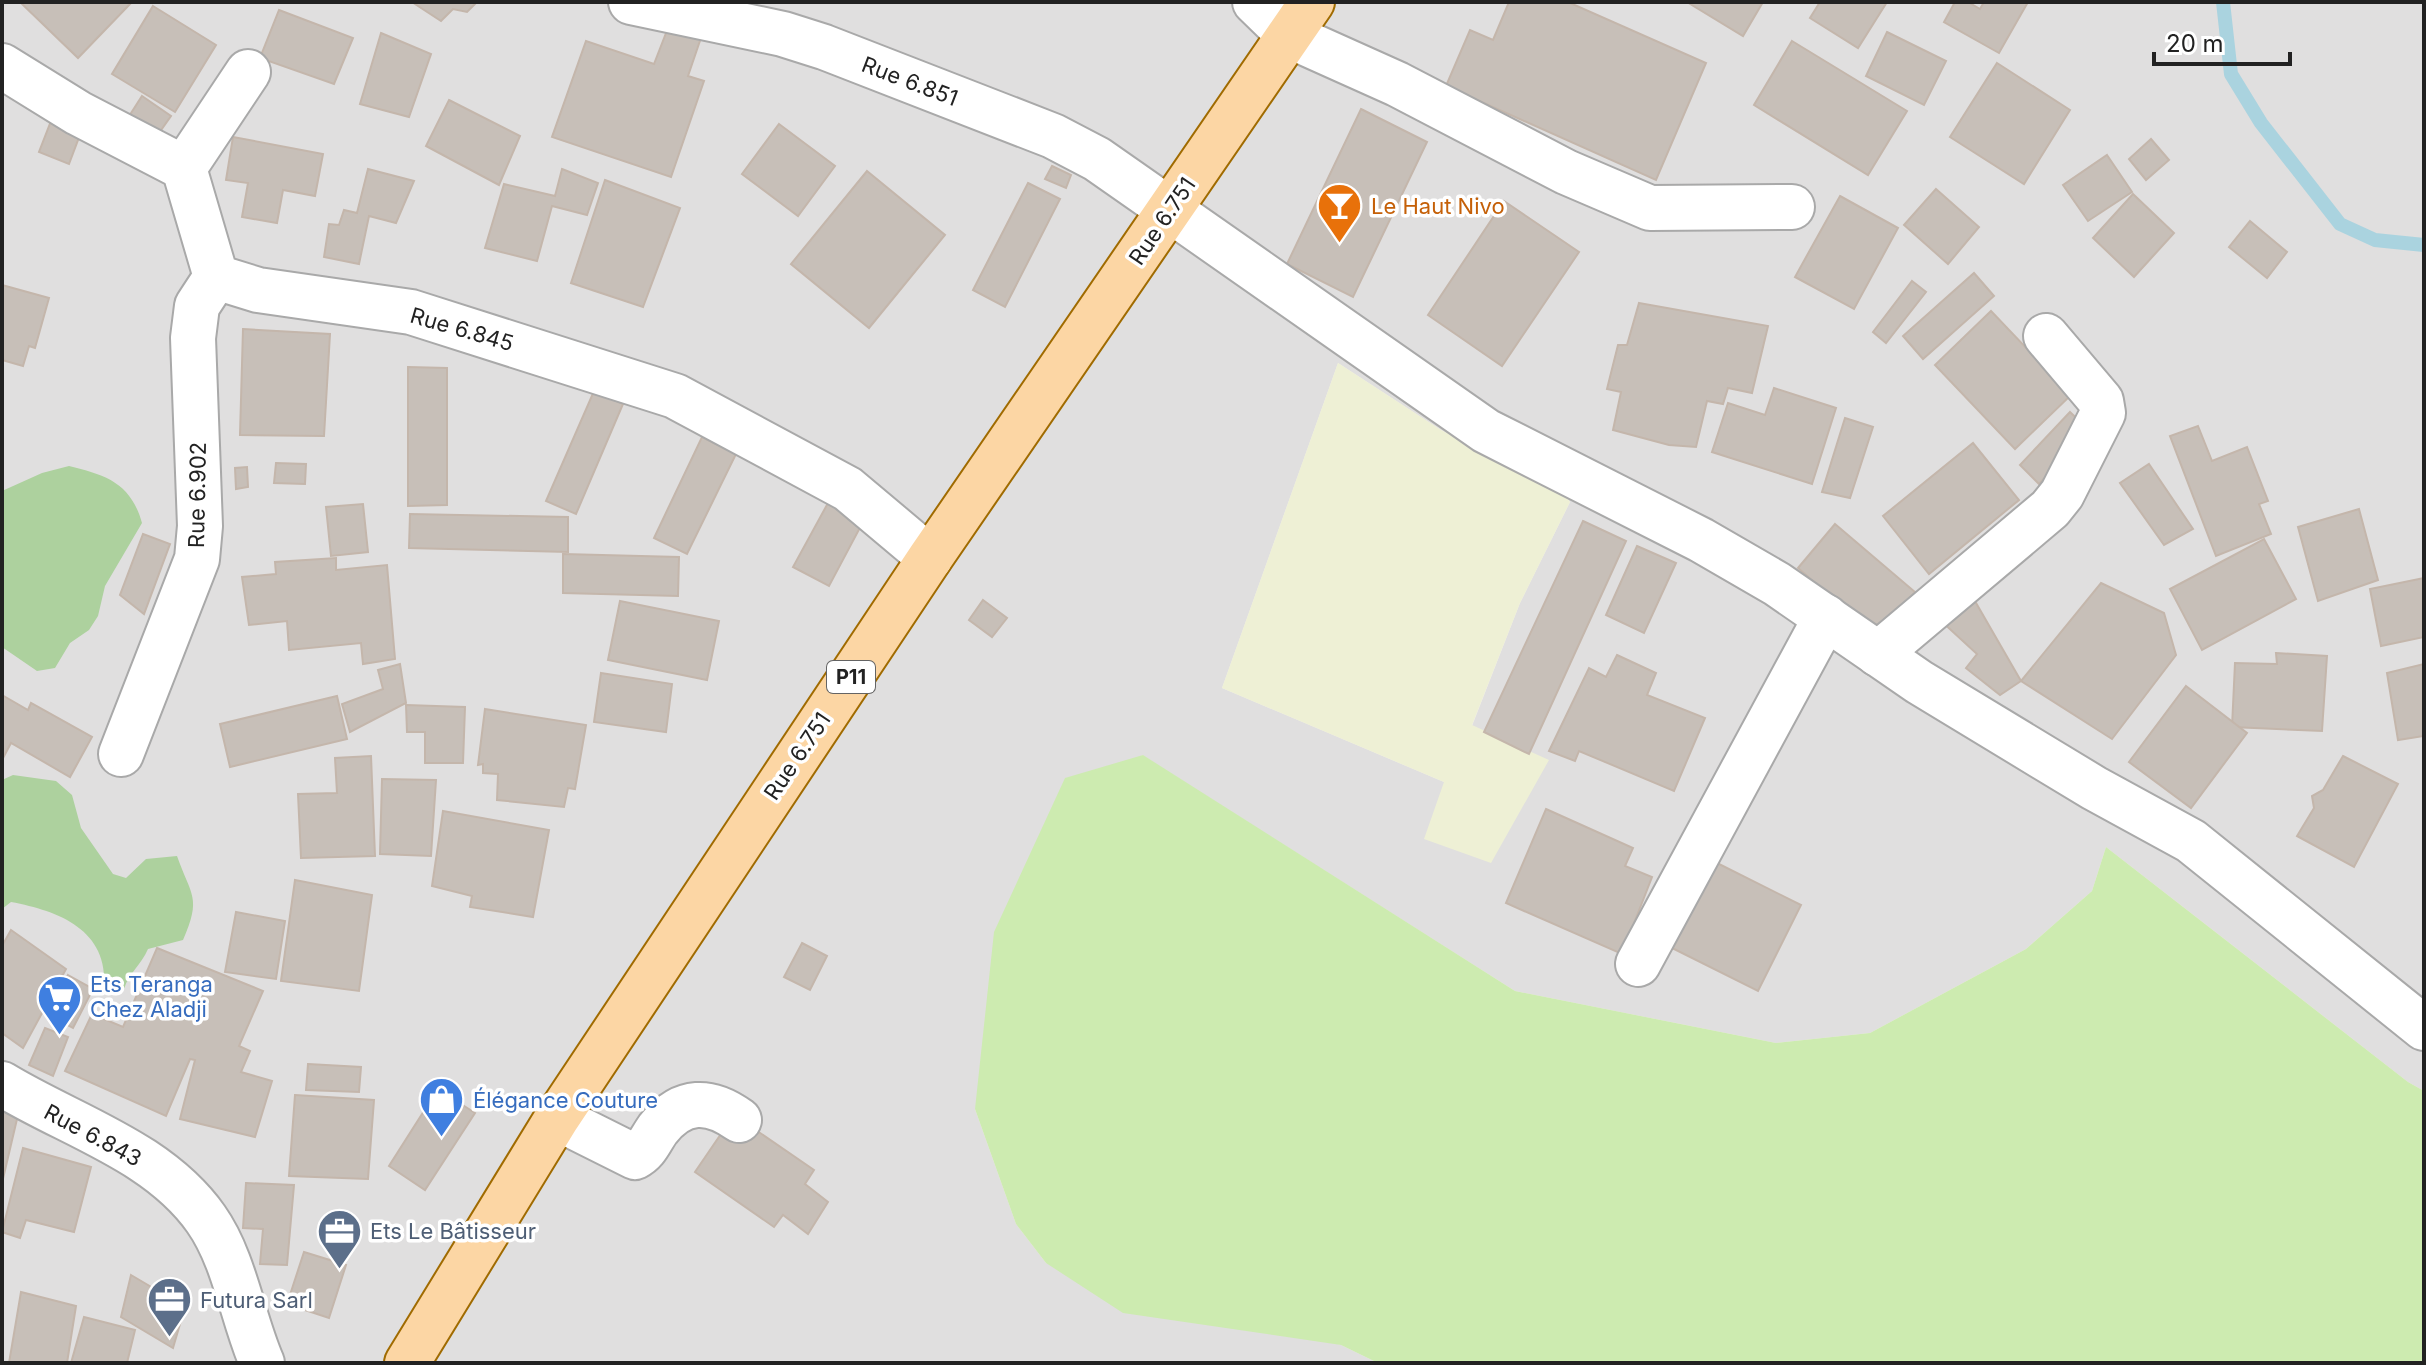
<svg xmlns="http://www.w3.org/2000/svg" width="2426" height="1365" font-family="Inter,sans-serif">
<rect width="100%" height="100%" fill="#f2efe9"/>
<path fill="#e0dfdf" fill-rule="evenodd" d="M2,2H2424V1091L2408,1082L2106,847L2092,891L2026,949L1870,1033L1776,1043L1515,991L1142,755L975,1109L1016,1224L1046,1263L1341,1345L1378,1363H2ZM1338,363L1441,430L1564,494L1570,502L1520,603L1472,726L1444,782L1222,688Z"/>
<path fill="#eef0d5" d="M1338,363L1441,430L1564,494L1570,502L1520,603L1472,725L1549,760L1491,863L1424,839L1444,782L1222,688Z"/>
<path fill="#cdebb0" d="M1143,755L1515,991L1776,1043L1870,1033L2026,949L2092,891L2106,847L2408,1082L2424,1091V1363H1378L1341,1345L1123,1313L1046,1263L1016,1224L975,1109L994,932L1065,778Z"/>
<g fill="#add19e">
<path d="M69,466C106,475 131,483 142,523L105,586L98,616L89,630L70,643L55,668L37,671L2,647V491L42,473Z"/>
<path d="M13,775L56,781L72,795L81,828L113,874L126,878L146,859L177,856C191,896 202,897 183,940L148,949C141,965 129,973 124,989L115,993L104,988C109,930 59,911 11,902L2,909V780Z"/>
</g>
<g fill="none" stroke-linecap="round" stroke-linejoin="round">
<path stroke="#aad3df" stroke-width="14" d="M2223,2L2231,74L2261,123L2340,224L2375,240L2424,245"/>
</g>
<g fill="#c7bfb8" stroke="#c4b6ab" stroke-width="2">
<path d="M20,2H132L78,58Z"/>
<path d="M412,2H477L467,12L453,9L441,21Z"/>
<path d="M1509,2H1568L1706,63L1656,180L1446,86L1470,30L1493,40Z"/>
<path d="M1687,2H1763L1743,36Z"/>
<path d="M1820,2H1887L1858,48L1810,18Z"/>
<path d="M1955,2H1968L1980,9L1984,2H2028L1999,53L1944,22Z"/>
<path d="M153,6L216,45L175,112L112,74Z"/>
<path d="M279,10L353,38L334,84L260,58Z"/>
<path d="M673,15L707,20L688,76L704,81L671,177L552,137L586,41L654,64Z"/>
<path d="M1887,32L1946,61L1924,105L1866,76Z"/>
<path d="M381,33L431,54L409,117L360,104Z"/>
<path d="M1792,41L1907,111L1868,175L1754,105Z"/>
<path d="M1997,63L2070,110L2024,184L1950,137Z"/>
<path d="M142,96L171,116L154,140L126,121Z"/>
<path d="M449,100L520,136L499,185L426,146Z"/>
<path d="M1361,109L1427,142L1353,297L1287,264Z"/>
<path d="M51,121L81,132L69,164L39,152Z"/>
<path d="M779,124L835,166L798,216L742,174Z"/>
<path d="M233,137L323,154L315,196L283,190L277,223L242,217L248,183L226,180Z"/>
<path d="M2151,139L2169,160L2146,180L2129,159Z"/>
<path d="M2107,155L2132,192L2088,221L2063,185Z"/>
<path d="M1052,166L1071,175L1066,188L1045,179Z"/>
<path d="M368,169L414,181L396,223L369,216L359,264L324,257L329,224L339,225L344,210L357,213Z"/>
<path d="M562,169L598,183L587,215L552,206L537,261L485,248L504,184L555,196Z"/>
<path d="M867,171L945,235L869,328L791,264Z"/>
<path d="M605,180L680,208L643,307L571,283Z"/>
<path d="M1028,183L1060,199L1005,307L973,290Z"/>
<path d="M1936,189L1979,227L1948,264L1904,225Z"/>
<path d="M2133,194L2174,233L2134,277L2093,238Z"/>
<path d="M1840,196L1898,228L1854,309L1795,277Z"/>
<path d="M1504,201L1579,252L1502,366L1428,315Z"/>
<path d="M2250,221L2287,252L2267,278L2229,247Z"/>
<path d="M1974,273L1994,296L1923,359L1903,336Z"/>
<path d="M1912,281L1926,292L1886,343L1873,332Z"/>
<path d="M2,285L49,298L35,348L29,346L23,366L2,360Z"/>
<path d="M1639,303L1768,326L1752,393L1728,388L1723,404L1707,401L1696,447L1669,445L1613,430L1621,392L1607,389L1618,345H1627Z"/>
<path d="M1991,311L2071,395L2015,449L1935,365Z"/>
<path d="M243,329L330,334L324,436L240,435Z"/>
<path d="M408,367L447,368V505L408,506Z"/>
<path d="M1774,388L1836,408L1812,484L1712,452L1728,403L1765,415Z"/>
<path d="M594,391L623,404L576,514L546,501Z"/>
<path d="M2070,412L2089,430L2039,484L2020,465Z"/>
<path d="M1845,418L1873,427L1850,498L1822,492Z"/>
<path d="M2198,426L2212,461L2247,447L2268,501L2259,504L2271,534L2216,556L2170,436Z"/>
<path d="M702,437L736,454L687,554L654,538Z"/>
<path d="M1973,443L2019,500L1929,574L1883,516Z"/>
<path d="M276,463L306,464L305,484L274,483Z"/>
<path d="M2149,464L2193,529L2164,545L2120,483Z"/>
<path d="M247,467L248,487L236,489L235,468Z"/>
<path d="M828,503L863,522L829,586L793,567Z"/>
<path d="M363,504L368,552L331,556L326,507Z"/>
<path d="M2359,509L2378,580L2318,601L2298,527Z"/>
<path d="M410,514L568,517V552L409,548Z"/>
<path d="M1583,521L1626,541L1529,754L1484,732Z"/>
<path d="M1835,524L1915,592L1877,637L1798,568Z"/>
<path d="M143,534L170,544L144,614L120,595Z"/>
<path d="M2264,539L2296,599L2202,650L2170,589Z"/>
<path d="M1637,546L1676,563L1644,633L1606,615Z"/>
<path d="M563,554L679,557L678,596L563,593Z"/>
<path d="M336,558V570L387,565L395,659L363,664L361,643L289,650L287,621L249,625L242,577L276,574L275,562Z"/>
<path d="M2424,578V637L2381,646L2370,589Z"/>
<path d="M2101,583L2164,613L2176,655L2112,739L2021,681Z"/>
<path d="M1968,589L2021,681L2000,695L1966,668L1977,654L1940,620Z"/>
<path d="M983,600L1007,618L992,637L969,620Z"/>
<path d="M620,601L719,621L707,680L608,660Z"/>
<path d="M2276,653L2327,656L2322,731L2232,727L2235,663L2277,664Z"/>
<path d="M1617,655L1656,673L1647,695L1705,718L1674,791L1579,751L1575,761L1549,751L1589,668L1606,677Z"/>
<path d="M400,664L406,703L350,732L342,704L383,689L378,670Z"/>
<path d="M2424,664V736L2398,740L2387,673Z"/>
<path d="M601,673L672,684L666,732L594,722Z"/>
<path d="M2186,686L2247,733L2191,808L2129,762Z"/>
<path d="M2,695L28,710L31,703L92,737L70,777L11,743L2,760Z"/>
<path d="M337,696L347,739L230,767L220,724Z"/>
<path d="M406,705L465,707L463,763H425V732H407Z"/>
<path d="M485,709L586,725L575,789L568,788L564,807L497,800L498,774L483,773V764L478,765Z"/>
<path d="M371,756L375,856L301,858L298,794L337,793L335,758Z"/>
<path d="M2343,756L2398,784L2354,867L2297,836L2314,808L2312,796L2323,790Z"/>
<path d="M382,779L436,780L431,856L380,854Z"/>
<path d="M1546,809L1633,848L1625,866L1652,877L1622,954L1506,903Z"/>
<path d="M443,811L549,830L533,917L470,907L472,896L432,886Z"/>
<path d="M1709,859L1801,905L1758,991L1666,945Z"/>
<path d="M295,880L372,895L359,991L281,981Z"/>
<path d="M236,912L285,921L276,979L225,972Z"/>
<path d="M11,930L66,969L23,1048L2,1033V946Z"/>
<path d="M802,943L827,956L810,990L784,977Z"/>
<path d="M157,948L263,991L239,1046L250,1051L241,1072L272,1081L255,1137L180,1119L195,1060L190,1059L166,1116L65,1071L92,1014L123,1027Z"/>
<path d="M68,975L93,989L73,1028L48,1015Z"/>
<path d="M45,1028L68,1037L53,1076L29,1065Z"/>
<path d="M308,1064L361,1067L359,1092L306,1090Z"/>
<path d="M438,1089L475,1113L425,1190L389,1166Z"/>
<path d="M2,1092L21,1102L2,1183Z"/>
<path d="M295,1095L374,1100L368,1179L289,1176Z"/>
<path d="M734,1115L814,1170L805,1184L828,1202L808,1234L783,1215L774,1227L695,1172Z"/>
<path d="M23,1148L91,1167L74,1232L26,1220L20,1238L2,1232Z"/>
<path d="M246,1183L294,1185L287,1265L260,1264L263,1229L243,1228Z"/>
<path d="M304,1252L346,1265L329,1318L287,1304Z"/>
<path d="M131,1275L185,1307L173,1348L121,1317Z"/>
<path d="M21,1292L76,1306L67,1363H9Z"/>
<path d="M84,1317L135,1330L127,1363H71Z"/>
</g>
<g fill="none" stroke-linecap="round" stroke-linejoin="round">
<defs>
<g id="minor">
<path d="M631,2L783,34L824,47L1053,136L1097,159L1486,431L1701,540L1777,584L1919,682L2094,788L2191,841L2424,1028"/>
<path d="M1255,2L1290,36L1397,84L1566,172L1650,208L1792,207"/>
<path d="M2,66L78,113L184,168L216,277L258,290L411,312L675,396L848,489L930,558"/>
<path d="M184,168L248,72"/>
<path d="M1878,654L2050,509L2062,494L2103,413L2101,401L2046,336"/>
<path d="M121,754L197,559L200,526L193,338L197,306L216,277"/>
<path d="M1638,964L1826,617"/>
<path d="M2,1084C71,1126 158,1151 206,1219C235,1260 242,1317 262,1363"/>
<path d="M557,1118L635,1157C647,1151 650,1140 658,1129C682,1098 710,1099 739,1120"/>
</g>
<path id="primary" d="M407,1363L557,1118L930,558L1312,2"/>
</defs>
<use href="#minor" stroke="#a9a9a9" stroke-width="48"/>
<use href="#primary" stroke="#a06b00" stroke-width="48"/>
<use href="#minor" stroke="#fff" stroke-width="44"/>
<use href="#primary" stroke="#fcd6a4" stroke-width="44"/>
</g>
<defs>
<symbol id="bar-pin" viewBox="-11 -11 22 30"><path d="M0 17L-7.5 6A9.5 9.5 0 1 1 7.5 6Z" fill="#e8710a" stroke="#fff"/><path d="M-6-5H6L.8 .8V4.5H3.5V6h-7V4.5H-.8V.8Z" fill="#fff"/></symbol>
<symbol id="supermarket-pin" viewBox="-11 -11 22 30"><path d="M0 17L-7.5 6A9.5 9.5 0 1 1 7.5 6Z" fill="#3f7fe0" stroke="#fff"/><path d="M-6-5.5h2.5l.6 2H6L4.5 2H-2.5L-4.4-4H-6ZM-1.5 3.2a1.3 1.3 0 1 0 .1 0ZM3 3.2a1.3 1.3 0 1 0 .1 0Z" fill="#fff"/></symbol>
<symbol id="shop-pin" viewBox="-11 -11 22 30"><path d="M0 17L-7.5 6A9.5 9.5 0 1 1 7.5 6Z" fill="#3f7fe0" stroke="#fff"/><path d="M-5-2.5h2.3a2.7 3.5 0 0 1 5.4 0H5L5.5 6h-11ZM-1.5-2.5h3a1.5 2.3 0 0 0-3 0Z" fill="#fff"/></symbol>
<symbol id="office-pin" viewBox="-11 -11 22 30"><path d="M0 17L-7.5 6A9.5 9.5 0 1 1 7.5 6Z" fill="#5c6f8a" stroke="#fff"/><path d="M-6-3h4V-5.5h4V-3h4V5H-6ZM-1-4.5V-3h2v-1.5ZM-6 0V1H6V0Z" fill="#fff"/></symbol>
</defs>
<g fill-rule="evenodd">
<use href="#bar-pin" x="1314" y="180" width="51" height="69"/>
<use href="#supermarket-pin" x="34" y="972" width="51" height="69"/>
<use href="#shop-pin" x="416" y="1074" width="51" height="69"/>
<use href="#office-pin" x="314" y="1206" width="51" height="69"/>
<use href="#office-pin" x="144" y="1274" width="51" height="69"/>
</g>
<g text-anchor="middle" stroke-width="7" stroke-linejoin="round" paint-order="stroke">
<rect fill="#fff" stroke="#646464" stroke-width="2" x="827" y="661" width="48" height="32" rx="6"/>
<g font-size="20" font-weight="bold" fill="#222">
<text x="851" y="684">P11</text>
</g>
<g font-size="22" fill="#222" stroke="#fff">
<text transform="translate(910 81) rotate(21)" y="8">Rue 6.851</text>
<text transform="translate(1162 221) rotate(-56)" y="8">Rue 6.751</text>
<text transform="translate(462 329) rotate(16)" y="8">Rue 6.845</text>
<text transform="translate(197 495) rotate(-89)" y="8">Rue 6.902</text>
<text transform="translate(797 756) rotate(-56)" y="8">Rue 6.751</text>
<text transform="translate(93 1135) rotate(28)" y="8">Rue 6.843</text>
</g>
<g font-size="22" fill="#c56008" stroke="#fff" text-anchor="start">
<text x="1371" y="214">Le Haut Nivo</text>
</g>
<g font-size="22" fill="#366cbe" stroke="#fff" text-anchor="start">
<text x="90" y="992">Ets Teranga<tspan x="90" dy="25">Chez Aladji</tspan></text>
<text x="473" y="1108">Élégance Couture</text>
</g>
<g font-size="22" fill="#4e5e75" stroke="#fff" text-anchor="start">
<text x="370" y="1239">Ets Le Bâtisseur</text>
<text x="200" y="1308">Futura Sarl</text>
</g>
</g>
<rect width="2426" height="1365" fill="none" stroke="#222222" stroke-width="8"/>
<path d="M2154 52v12h136v-12" fill="none" stroke="#222222" stroke-width="4"/>
<text x="2166" y="52" font-size="24" fill="#222222" stroke="#ffffff" stroke-width="6" paint-order="stroke">20 m</text>
</svg>
